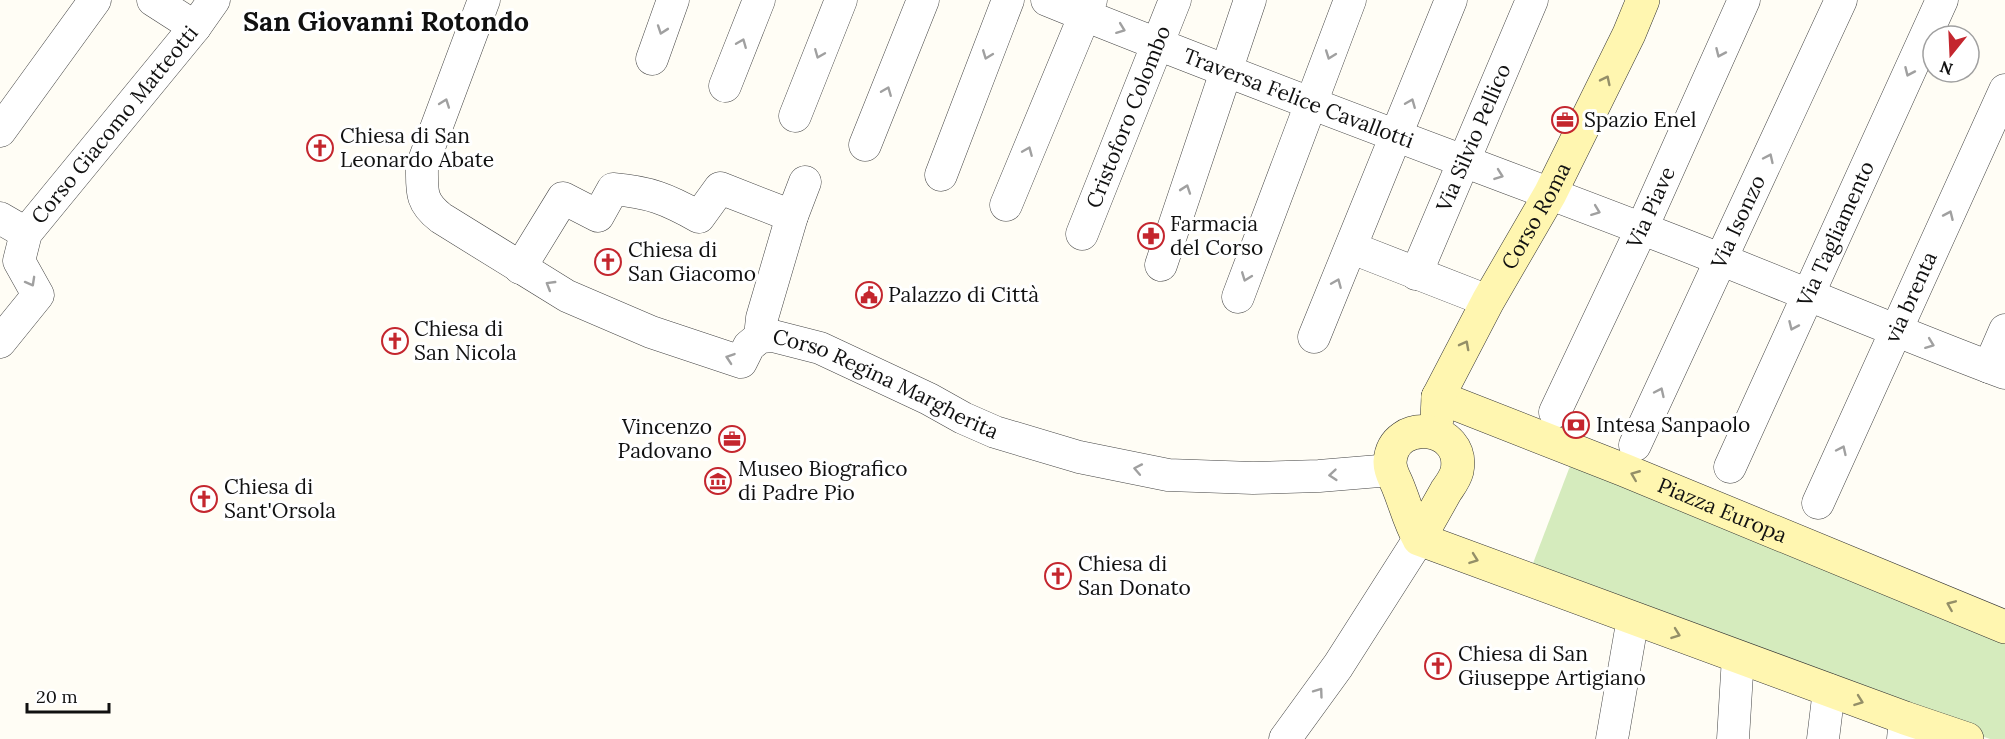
<svg xmlns="http://www.w3.org/2000/svg" width="2005" height="739" font-family="Lora,serif">
<rect width="100%" height="100%" fill="#fffdf5"/>
<path fill="#d5ebbd" d="M1575,453L2005,629V739H1990L1527,579Z"/>
<g fill="none" stroke-linecap="round" stroke-linejoin="round">
<defs>
<g id="minor">
<path d="M153,0L195,27"/>
<path id="s1" d="M484,0L422,166C422,191 420,202 441,218L567,296L651,332L741,362L749,346L760,337L773,336L820,348L929,399L963,418L995,432L1079,457L1168,475L1253,478L1319,476L1391,470"/>
<path id="s2" d="M1047,0C1243,80 1442,152 1640,228C1762,274 1882,327 2005,373"/>
<path d="M652,59L673,0"/>
<path d="M725,86L759,0"/>
<path d="M795,116L841,0"/>
<path d="M0,131L95,0"/>
<path d="M865,145L923,0"/>
<path d="M941,175L1008,0"/>
<path d="M1006,205L1091,0"/>
<path d="M0,218L26,233"/>
<path id="s3" d="M1082,234L1175,0"/>
<path d="M1352,248L1488,301"/>
<path d="M1161,265L1250,0"/>
<path d="M520,268L563,198L598,216L613,189C649,192 667,199 699,217L720,188L792,216"/>
<path id="s4" d="M1416,274L1532,0"/>
<path d="M1238,297L1350,0"/>
<path d="M760,337L762,318L792,216L805,182"/>
<path d="M1314,337L1451,0"/>
<path id="s5" d="M0,342L38,295L19,261L26,233L195,27L214,0"/>
<path d="M1989,367L2005,330"/>
<path id="s6" d="M1555,412L1642,228L1744,0"/>
<path id="s7" d="M1635,445L1841,0"/>
<path id="s8" d="M1730,467L1942,0"/>
<path id="s9" d="M1818,503L2005,90"/>
<path d="M1285,739L1338,666L1419,539"/>
<path d="M1612,739L1633,618"/>
<path d="M1733,739L1738,657"/>
<path d="M1823,739L1829,690"/>
<path d="M1903,739L1905,718"/>
</g>
<g id="secondary">
<path id="s10" d="M1438,397L1624,470L2005,627"/>
<path id="s11" d="M1437,419L1438,397L1488,301L1550,194L1629,34L1643,0"/>
<path d="M1419,539C1428,523 1437,507 1446,491C1450,485 1455,479 1457,471C1466,425 1393,416 1390,462C1390,471 1394,477 1397,484C1405,503 1409,521 1419,539L1905,718L1967,739"/>
</g>
</defs>
<use href="#minor" stroke="#444" stroke-width="33"/>
<use href="#secondary" stroke="#333" stroke-width="34"/>
<use href="#minor" stroke="#fff" stroke-width="32"/>
<use href="#secondary" stroke="#fff6b0" stroke-width="33"/>
</g>
<defs><path id="oneway-chevron" d="M-2-3.5L2.5 0L-2 3.5" fill="none" stroke-width="1.6" stroke-linecap="round" stroke-linejoin="round" transform="scale(1.5)"/></defs>
<g stroke="#a0a0a0">
<use href="#oneway-chevron" transform="translate(1121 29) rotate(21)"/>
<use href="#oneway-chevron" transform="translate(662 30) rotate(109)"/>
<use href="#oneway-chevron" transform="translate(742 43) rotate(-68)"/>
<use href="#oneway-chevron" transform="translate(1720 53) rotate(114)"/>
<use href="#oneway-chevron" transform="translate(819 54) rotate(112)"/>
<use href="#oneway-chevron" transform="translate(987 55) rotate(111)"/>
<use href="#oneway-chevron" transform="translate(1330 55) rotate(110)"/>
<use href="#oneway-chevron" transform="translate(1909 72) rotate(114)"/>
<use href="#oneway-chevron" transform="translate(887 91) rotate(-68)"/>
<use href="#oneway-chevron" transform="translate(445 103) rotate(-70)"/>
<use href="#oneway-chevron" transform="translate(1411 103) rotate(-68)"/>
<use href="#oneway-chevron" transform="translate(1028 151) rotate(-67)"/>
<use href="#oneway-chevron" transform="translate(1769 158) rotate(-65)"/>
<use href="#oneway-chevron" transform="translate(1499 175) rotate(20)"/>
<use href="#oneway-chevron" transform="translate(1186 189) rotate(-71)"/>
<use href="#oneway-chevron" transform="translate(1596 211) rotate(21)"/>
<use href="#oneway-chevron" transform="translate(1949 215) rotate(-66)"/>
<use href="#oneway-chevron" transform="translate(1246 277) rotate(111)"/>
<use href="#oneway-chevron" transform="translate(31 282) rotate(61)"/>
<use href="#oneway-chevron" transform="translate(1337 283) rotate(-67)"/>
<use href="#oneway-chevron" transform="translate(550 285) rotate(-149)"/>
<use href="#oneway-chevron" transform="translate(1793 326) rotate(114)"/>
<use href="#oneway-chevron" transform="translate(1930 344) rotate(21)"/>
<use href="#oneway-chevron" transform="translate(730 358) rotate(-161)"/>
<use href="#oneway-chevron" transform="translate(1660 392) rotate(-65)"/>
<use href="#oneway-chevron" transform="translate(1842 450) rotate(-65)"/>
<use href="#oneway-chevron" transform="translate(1138 469) rotate(-169)"/>
<use href="#oneway-chevron" transform="translate(1333 475) rotate(175)"/>
<use href="#oneway-chevron" transform="translate(1319 692) rotate(-54)"/>
</g>
<g stroke="#948f68">
<use href="#oneway-chevron" transform="translate(1606 80) rotate(-64)"/>
<use href="#oneway-chevron" transform="translate(1465 345) rotate(-62)"/>
<use href="#oneway-chevron" transform="translate(1635 475) rotate(-158)"/>
<use href="#oneway-chevron" transform="translate(1474 559) rotate(20)"/>
<use href="#oneway-chevron" transform="translate(1951 605) rotate(-157)"/>
<use href="#oneway-chevron" transform="translate(1676 634) rotate(20)"/>
<use href="#oneway-chevron" transform="translate(1859 701) rotate(20)"/>
</g>
<defs>
<symbol id="office-ring" viewBox="-11 -11 22 22"><circle r="9.5" fill="#fff" stroke="#c4262e" stroke-width="1.5"/><path d="M-6-3h4V-5.5h4V-3h4V5H-6ZM-1-4.5V-3h2v-1.5ZM-6 0V1H6V0Z" fill="#c4262e"/></symbol>
<symbol id="church-ring" viewBox="-11 -11 22 22"><circle r="9.5" fill="#fff" stroke="#c4262e" stroke-width="1.5"/><path d="M-1.2-6h2.4v3.5h3.3v2.4h-3.3V6h-2.4V-.1h-3.3v-2.4h3.3Z" fill="#c4262e"/></symbol>
<symbol id="pharmacy-ring" viewBox="-11 -11 22 22"><circle r="9.5" fill="#fff" stroke="#c4262e" stroke-width="1.5"/><path d="M-2-6h4v4h4v4h-4v4h-4v-4h-4v-4h4Z" fill="#c4262e"/></symbol>
<symbol id="civic-ring" viewBox="-11 -11 22 22"><circle r="9.5" fill="#fff" stroke="#c4262e" stroke-width="1.5"/><path d="M-.6-6.5H3V-4.5H.6V-3L4-1V1h2V6H-6V1h2V-1L-.6-3ZM-1.2 2.5V6h2.4V2.5Z" fill="#c4262e"/></symbol>
<symbol id="bank-ring" viewBox="-11 -11 22 22"><circle r="9.5" fill="#fff" stroke="#c4262e" stroke-width="1.5"/><path d="M-6-4H6V4H-6ZM0-2.3a2.3 2.3 0 1 0 0 4.6a2.3 2.3 0 1 0 0-4.6Z" fill="#c4262e"/></symbol>
<symbol id="museum-ring" viewBox="-11 -11 22 22"><circle r="9.5" fill="#fff" stroke="#c4262e" stroke-width="1.5"/><path d="M0-6L6-3V-2H-6V-3ZM-5-1h2V3h-2ZM-1-1h2V3h-2ZM3-1h2V3H3ZM-6 4H6V6H-6Z" fill="#c4262e"/></symbol>
</defs>
<g fill-rule="evenodd">
<use href="#office-ring" x="1550" y="105" width="30" height="30"/>
<use href="#church-ring" x="305" y="133" width="30" height="30"/>
<use href="#pharmacy-ring" x="1136" y="221" width="30" height="30"/>
<use href="#church-ring" x="593" y="247" width="30" height="30"/>
<use href="#civic-ring" x="854" y="280" width="30" height="30"/>
<use href="#church-ring" x="380" y="326" width="30" height="30"/>
<use href="#bank-ring" x="1561" y="410" width="30" height="30"/>
<use href="#office-ring" x="717" y="424" width="30" height="30"/>
<use href="#museum-ring" x="703" y="466" width="30" height="30"/>
<use href="#church-ring" x="189" y="484" width="30" height="30"/>
<use href="#church-ring" x="1043" y="561" width="30" height="30"/>
<use href="#church-ring" x="1423" y="651" width="30" height="30"/>
</g>
<g text-anchor="middle" stroke-width="6" stroke-linejoin="round" paint-order="stroke">
<g font-size="21" fill="#111" stroke="#fff">
<text dy="7" stroke="none"><textPath href="#s2" startOffset="270">Traversa Felice Cavallotti</textPath></text>
<text dy="7" stroke="none"><textPath href="#s3" startOffset="126">Cristoforo Colombo</textPath></text>
<text dy="7" stroke="none"><textPath href="#s5" startOffset="268">Corso Giacomo Matteotti</textPath></text>
<text dy="7" stroke="none"><textPath href="#s4" startOffset="148">Via Silvio Pellico</textPath></text>
<text dy="7" stroke="none"><textPath href="#s6" startOffset="226">Via Piave</textPath></text>
<text dy="7" stroke="none"><textPath href="#s11" startOffset="228">Corso Roma</textPath></text>
<text dy="7" stroke="none"><textPath href="#s7" startOffset="246">Via Isonzo</textPath></text>
<text dy="7" stroke="none"><textPath href="#s8" startOffset="256">Via Tagliamento</textPath></text>
<text dy="7" stroke="none"><textPath href="#s9" startOffset="226">via brenta</textPath></text>
<text dy="7" stroke="none"><textPath href="#s1" startOffset="738">Corso Regina Margherita</textPath></text>
<text dy="7" stroke="none"><textPath href="#s10" startOffset="306">Piazza Europa</textPath></text>
</g>
<g font-size="21" fill="#111" stroke="#fff" text-anchor="start">
<text x="1584" y="127">Spazio Enel</text>
<text x="340" y="143">Chiesa di San<tspan x="340" dy="24">Leonardo Abate</tspan></text>
<text x="1170" y="231">Farmacia<tspan x="1170" dy="24">del Corso</tspan></text>
<text x="628" y="257">Chiesa di<tspan x="628" dy="24">San Giacomo</tspan></text>
<text x="888" y="302">Palazzo di Città</text>
<text x="414" y="336">Chiesa di<tspan x="414" dy="24">San Nicola</tspan></text>
<text x="1596" y="432">Intesa Sanpaolo</text>
<text x="712" y="434" text-anchor="end">Vincenzo<tspan x="712" dy="24">Padovano</tspan></text>
<text x="738" y="476">Museo Biografico<tspan x="738" dy="24">di Padre Pio</tspan></text>
<text x="224" y="494">Chiesa di<tspan x="224" dy="24">Sant'Orsola</tspan></text>
<text x="1078" y="571">Chiesa di<tspan x="1078" dy="24">San Donato</tspan></text>
<text x="1458" y="661">Chiesa di San<tspan x="1458" dy="24">Giuseppe Artigiano</tspan></text>
</g>
<g font-size="27" font-weight="bold" fill="#111" stroke="#fff">
<text x="386" y="31">San Giovanni Rotondo</text>
</g>
</g>
<g transform="translate(1951 54) rotate(198)"><circle r="28" fill="#ffffff" stroke="#a0a0a0" stroke-width="1.5"/>
<path d="M0-4.5L10 22L0 15L-10 22Z" fill="#c4262e"/>
<text y="-9" font-size="16" font-weight="bold" text-anchor="middle" fill="#111111">N</text>
</g>
<path d="M27 703v9h82v-9" fill="none" stroke="#111111" stroke-width="3"/>
<text x="36" y="703" font-size="18" fill="#111111" stroke="#ffffff" stroke-width="4.5" paint-order="stroke">20 m</text>
</svg>
